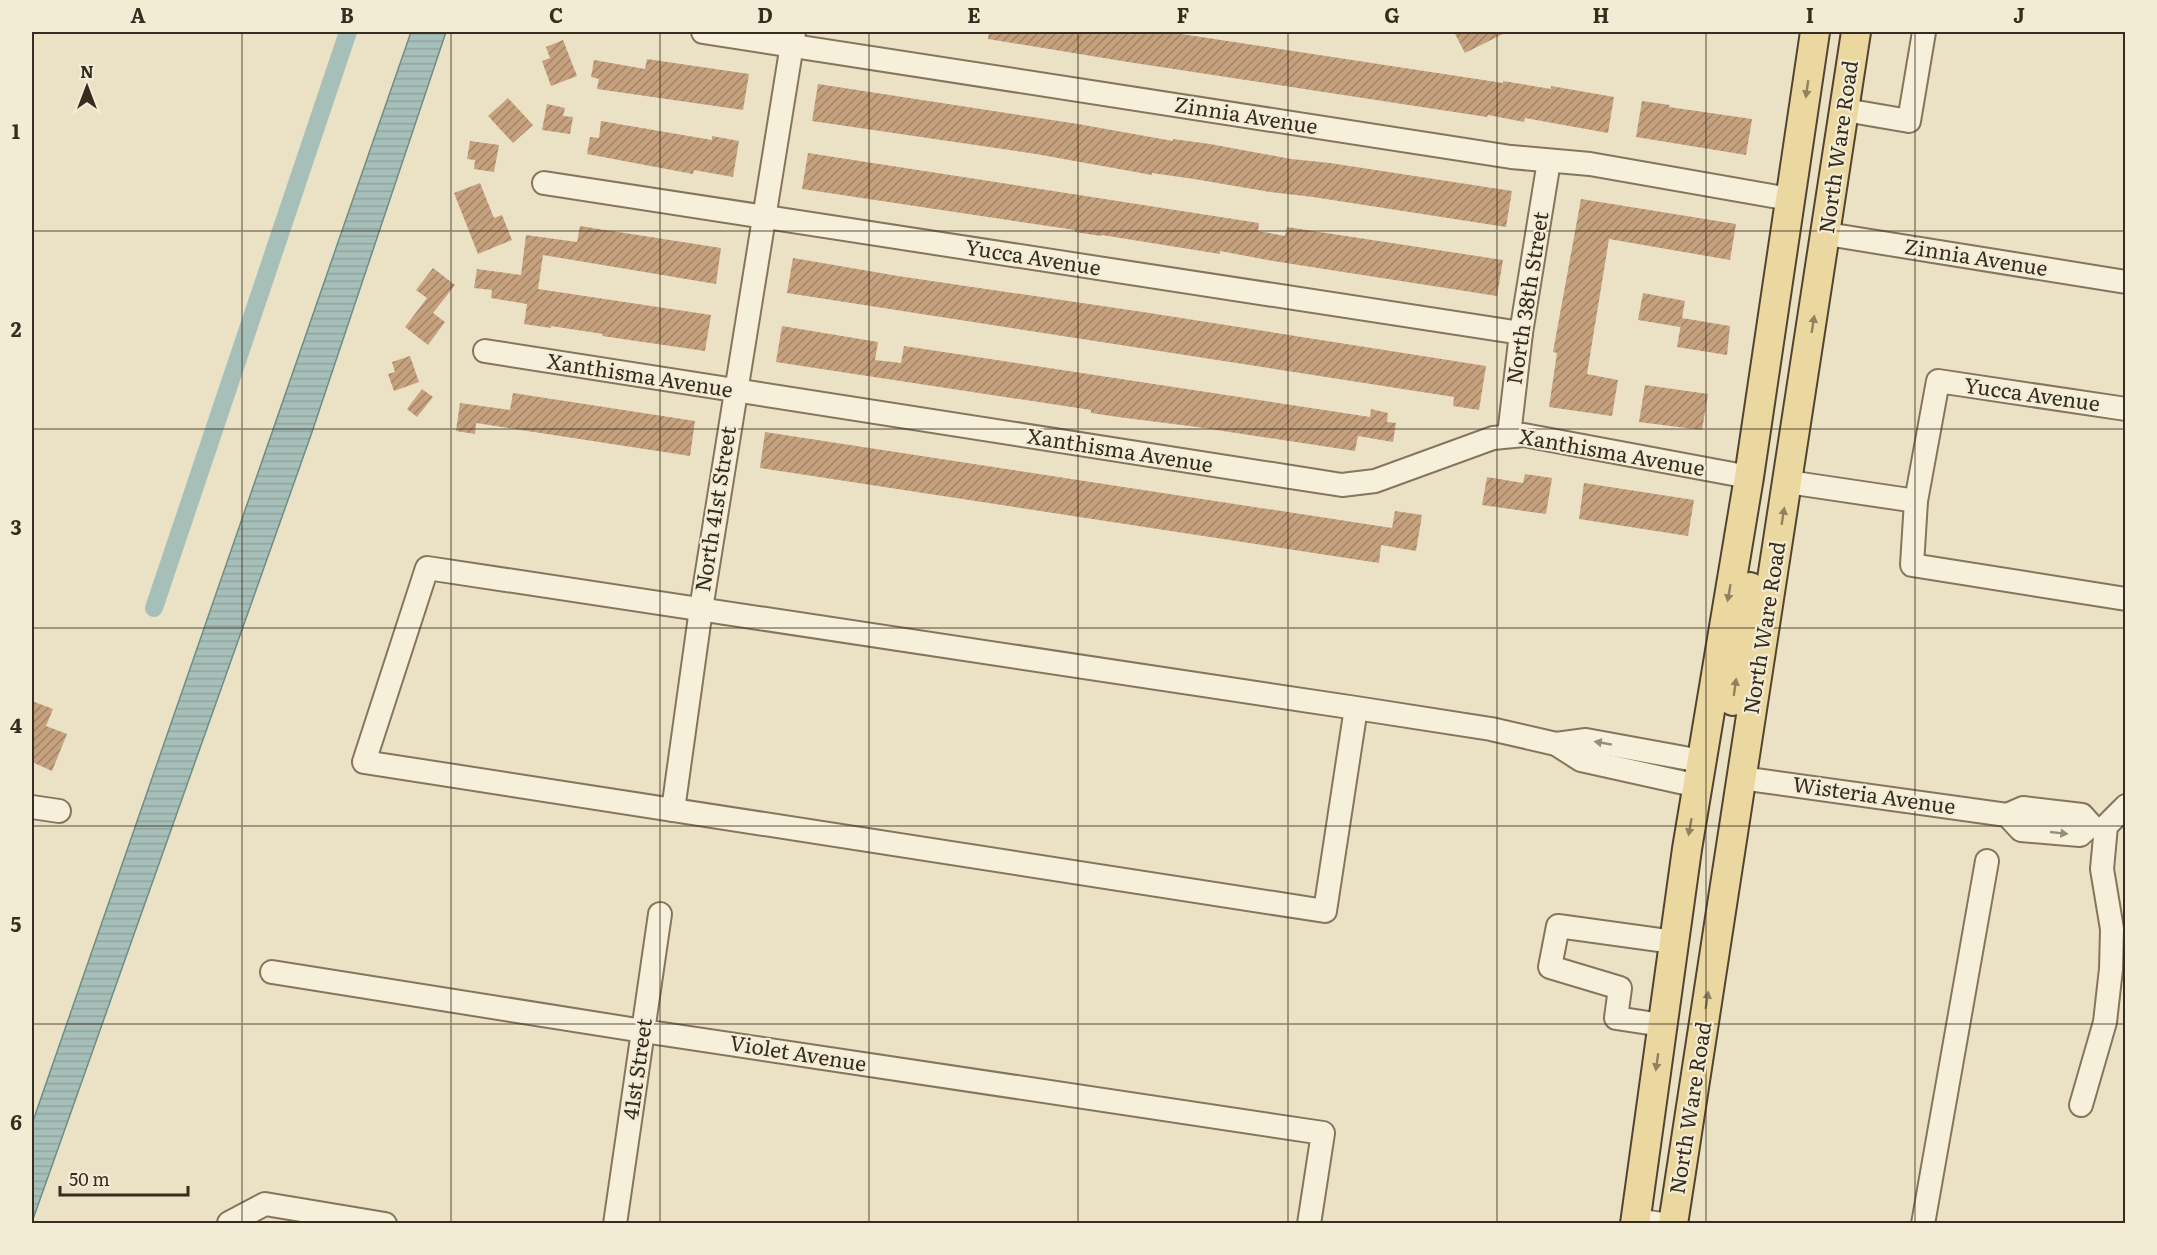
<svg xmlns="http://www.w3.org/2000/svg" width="2157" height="1255" font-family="Literata,serif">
<defs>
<pattern id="water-rules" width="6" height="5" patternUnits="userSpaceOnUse" patternTransform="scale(1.5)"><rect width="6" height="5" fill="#a7bfb9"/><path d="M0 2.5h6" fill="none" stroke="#90a49f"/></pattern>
<pattern id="building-hatch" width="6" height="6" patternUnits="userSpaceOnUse" patternTransform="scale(1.5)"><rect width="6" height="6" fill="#c6a17e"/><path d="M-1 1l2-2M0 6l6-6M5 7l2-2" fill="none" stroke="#a28367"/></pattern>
</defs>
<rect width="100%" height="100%" fill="#ebe2c6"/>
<path fill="url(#water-rules)" stroke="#6e8d87" stroke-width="1.5" d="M411,32H446L311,435L32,1222V1124Z"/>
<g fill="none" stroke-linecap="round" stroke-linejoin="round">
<path stroke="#a7bfb9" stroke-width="18" d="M154,608L348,32"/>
</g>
<g fill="url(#building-hatch)">
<path d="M989,32H1168L1503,83V81L1551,89V86L1614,97L1608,133L1525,118L1524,122L1488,115L1487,117L1128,62L988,39Z"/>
<path d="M1454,32H1507L1465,53Z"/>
<path d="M563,40L577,76L551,86L542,61L550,58L546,47Z"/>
<path d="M647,59L749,74L743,110L597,89L599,79L591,77L594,60L645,69Z"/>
<path d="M818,84L1078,124L1173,141V139L1210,144L1291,159L1330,163L1512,191L1506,227L1313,197L1270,192L1194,179L1152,173V175L1036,154L812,121Z"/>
<path d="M508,98L533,125L513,143L488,116Z"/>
<path d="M1642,101L1670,105L1669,107L1752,119L1746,155L1636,137Z"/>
<path d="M547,104L565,108L563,116L573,117L570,134L542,130Z"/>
<path d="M601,121L712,140V136L739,141L733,177L694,170L693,174L587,154L590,137L599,138Z"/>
<path d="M470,141L499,145L494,172L474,169L475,160L467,159Z"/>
<path d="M808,153L1259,223L1258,231L1285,236L1287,227L1503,260L1497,296L1273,261L1220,251V254L1102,235L1101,236L1075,232V230L802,189Z"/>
<path d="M480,183L494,218L502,215L512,240L478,254L454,193Z"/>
<path d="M1581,199L1736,224L1730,260L1609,239L1587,374L1618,380L1612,416L1549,407L1557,353L1553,352Z"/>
<path d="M580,226L721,248L716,284L543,255L538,289L711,315L705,351L602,336L603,334L551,326V328L524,324L527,304L491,298L492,290L474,288L477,269L521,275L526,235L577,242Z"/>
<path d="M793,258L898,276L1143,312L1486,366L1479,410L1453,406L1454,397L787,293Z"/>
<path d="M433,268L455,285L433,313L445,322L428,345L405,327L427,298L416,290Z"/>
<path d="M1643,293L1685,301L1682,318L1730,326L1727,355L1677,347L1681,324L1680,327L1638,320Z"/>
<path d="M782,326L878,342L875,360L901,363L904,346L1370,417L1371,409L1388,413L1387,422L1396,423L1393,442L1358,436L1355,451L1197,427L1118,417L1091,413V410L776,362Z"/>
<path d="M410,356L419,382L394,391L388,374L395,372L392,362Z"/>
<path d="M1645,385L1708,394L1702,430L1639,422Z"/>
<path d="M422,389L433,397L417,417L407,409Z"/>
<path d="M513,393L695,421L690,456L476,423L475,434L456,431L460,403L510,410Z"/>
<path d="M765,432L1392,528L1395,511L1422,515L1416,551L1381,545L1379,563L760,468Z"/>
<path d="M1525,474L1552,478L1546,514L1482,505L1487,477L1523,483Z"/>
<path d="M1584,483L1694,500L1688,536L1579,519Z"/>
<path d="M32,701L53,709L46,726L67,734L52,771L32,762Z"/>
</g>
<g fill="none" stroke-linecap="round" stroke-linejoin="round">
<defs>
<g id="minor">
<path d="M703,32L1511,157L1590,164L1789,199"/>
<path d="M1845,110L1909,121L1924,32"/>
<path d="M544,183L1521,333"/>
<path d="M1827,234L2126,282"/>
<path d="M485,351L1342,485L1375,481L1493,438L1524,435L1749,477"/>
<path d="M2126,409L1938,381L1916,501L1912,565L2126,599"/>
<path d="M1509,435L1521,333L1549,161"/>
<path d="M1788,482L1916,501"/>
<path d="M1356,708L1325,911L364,762L427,568L1356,708L1491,729L1556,744L1581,760L1698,786"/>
<path d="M1556,744L1586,740L1701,761"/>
<path d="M1741,778L2007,815L2023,808L2082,815L2091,825L2080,835L2021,830L2007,815"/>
<path d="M32,807L59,811"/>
<path d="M673,810L701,609L794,32"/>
<path d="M272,972L643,1031L1323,1133L1309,1224"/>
<path d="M1662,1025L1616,1018L1620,988L1550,967L1558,926L1674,942"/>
<path d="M2081,1105L2105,1022L2111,969L2112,929L2102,869L2106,826L2126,806"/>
<path d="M1635,1220L1662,1224"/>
<path d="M229,1223L265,1204L385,1224"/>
<path d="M615,1224L660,914"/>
<path d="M1923,1224L1987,861"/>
</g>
<g id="major">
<path d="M1733,701L1750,587"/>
<path d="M1635,1224L1687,849L1749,477L1815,32"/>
<path d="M1673,1224L1856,32"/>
</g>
</defs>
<use href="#minor" stroke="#85755d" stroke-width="26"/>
<use href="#major" stroke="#534331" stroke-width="32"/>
<use href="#minor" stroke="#f6efd9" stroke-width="22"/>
<use href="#major" stroke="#ebd8a1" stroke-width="28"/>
</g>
<defs><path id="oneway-solid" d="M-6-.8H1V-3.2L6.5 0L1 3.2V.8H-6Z" transform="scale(1.5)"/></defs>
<g fill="#908260">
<use href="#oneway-solid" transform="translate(1807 89) rotate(98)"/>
<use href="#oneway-solid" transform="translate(1813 324) rotate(-81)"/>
<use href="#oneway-solid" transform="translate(1783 516) rotate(-81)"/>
<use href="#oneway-solid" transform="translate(1729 593) rotate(100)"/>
<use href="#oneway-solid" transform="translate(1735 687) rotate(-82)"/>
<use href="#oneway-solid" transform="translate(1690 827) rotate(100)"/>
<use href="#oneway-solid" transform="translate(1707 1000) rotate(-81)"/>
<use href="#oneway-solid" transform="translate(1657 1062) rotate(98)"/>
</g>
<g fill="#968e7c">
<use href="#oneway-solid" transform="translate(1603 743) rotate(-170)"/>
<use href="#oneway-solid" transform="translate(2059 833) rotate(6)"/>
</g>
<path fill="none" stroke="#362c20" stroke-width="1.5" stroke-opacity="0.55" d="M242,32V1224M451,32V1224M660,32V1224M869,32V1224M1078,32V1224M1288,32V1224M1497,32V1224M1706,32V1224M1915,32V1224M32,231H2126M32,429H2126M32,628H2126M32,826H2126M32,1024H2126"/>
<g text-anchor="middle" stroke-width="4.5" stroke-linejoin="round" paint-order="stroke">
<g font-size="21" fill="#362c20" stroke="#f3ecd5">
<text transform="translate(1246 116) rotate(9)" y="7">Zinnia Avenue</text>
<text transform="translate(1839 147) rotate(-82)" y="7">North Ware Road</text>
<text transform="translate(1033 258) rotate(9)" y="7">Yucca Avenue</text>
<text transform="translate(1976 258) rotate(9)" y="7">Zinnia Avenue</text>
<text transform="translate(1528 298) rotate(-81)" y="7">North 38th Street</text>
<text transform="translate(640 376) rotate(9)" y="7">Xanthisma Avenue</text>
<text transform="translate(2032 395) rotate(8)" y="7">Yucca Avenue</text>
<text transform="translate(1120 451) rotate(9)" y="7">Xanthisma Avenue</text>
<text transform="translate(1612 453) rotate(10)" y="7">Xanthisma Avenue</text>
<text transform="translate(716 509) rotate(-81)" y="7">North 41st Street</text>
<text transform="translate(1765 628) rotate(-81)" y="7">North Ware Road</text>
<text transform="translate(1874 796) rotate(8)" y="7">Wisteria Avenue</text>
<text transform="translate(798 1054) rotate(9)" y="7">Violet Avenue</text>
<text transform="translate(638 1069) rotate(-82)" y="7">41st Street</text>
<text transform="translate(1691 1108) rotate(-81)" y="7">North Ware Road</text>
</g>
</g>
<rect width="2157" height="1255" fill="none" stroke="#f3ecd5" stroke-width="66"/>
<g transform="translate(87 87)" stroke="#f3ecd5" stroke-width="4.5" paint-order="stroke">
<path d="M0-4.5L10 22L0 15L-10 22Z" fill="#362c20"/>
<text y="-9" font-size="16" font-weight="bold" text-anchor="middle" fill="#362c20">N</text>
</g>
<path d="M60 1186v9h128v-9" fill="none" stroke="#362c20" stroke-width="3"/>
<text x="69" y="1186" font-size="18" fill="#362c20" stroke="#f3ecd5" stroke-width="4.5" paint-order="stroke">50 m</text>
<rect x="33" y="33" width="2091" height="1189" fill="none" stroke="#362c20" stroke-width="2"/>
<g font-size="20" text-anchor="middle" font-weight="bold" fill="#362c20">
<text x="138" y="23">A</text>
<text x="347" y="23">B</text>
<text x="556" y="23">C</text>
<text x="765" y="23">D</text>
<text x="974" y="23">E</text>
<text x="1183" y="23">F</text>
<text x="1392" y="23">G</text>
<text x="1601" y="23">H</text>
<text x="1810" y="23">I</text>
<text x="2019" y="23">J</text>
<text x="16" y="139">1</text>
<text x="16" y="337">2</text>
<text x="16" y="535">3</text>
<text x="16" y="733">4</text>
<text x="16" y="932">5</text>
<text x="16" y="1130">6</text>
</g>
</svg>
